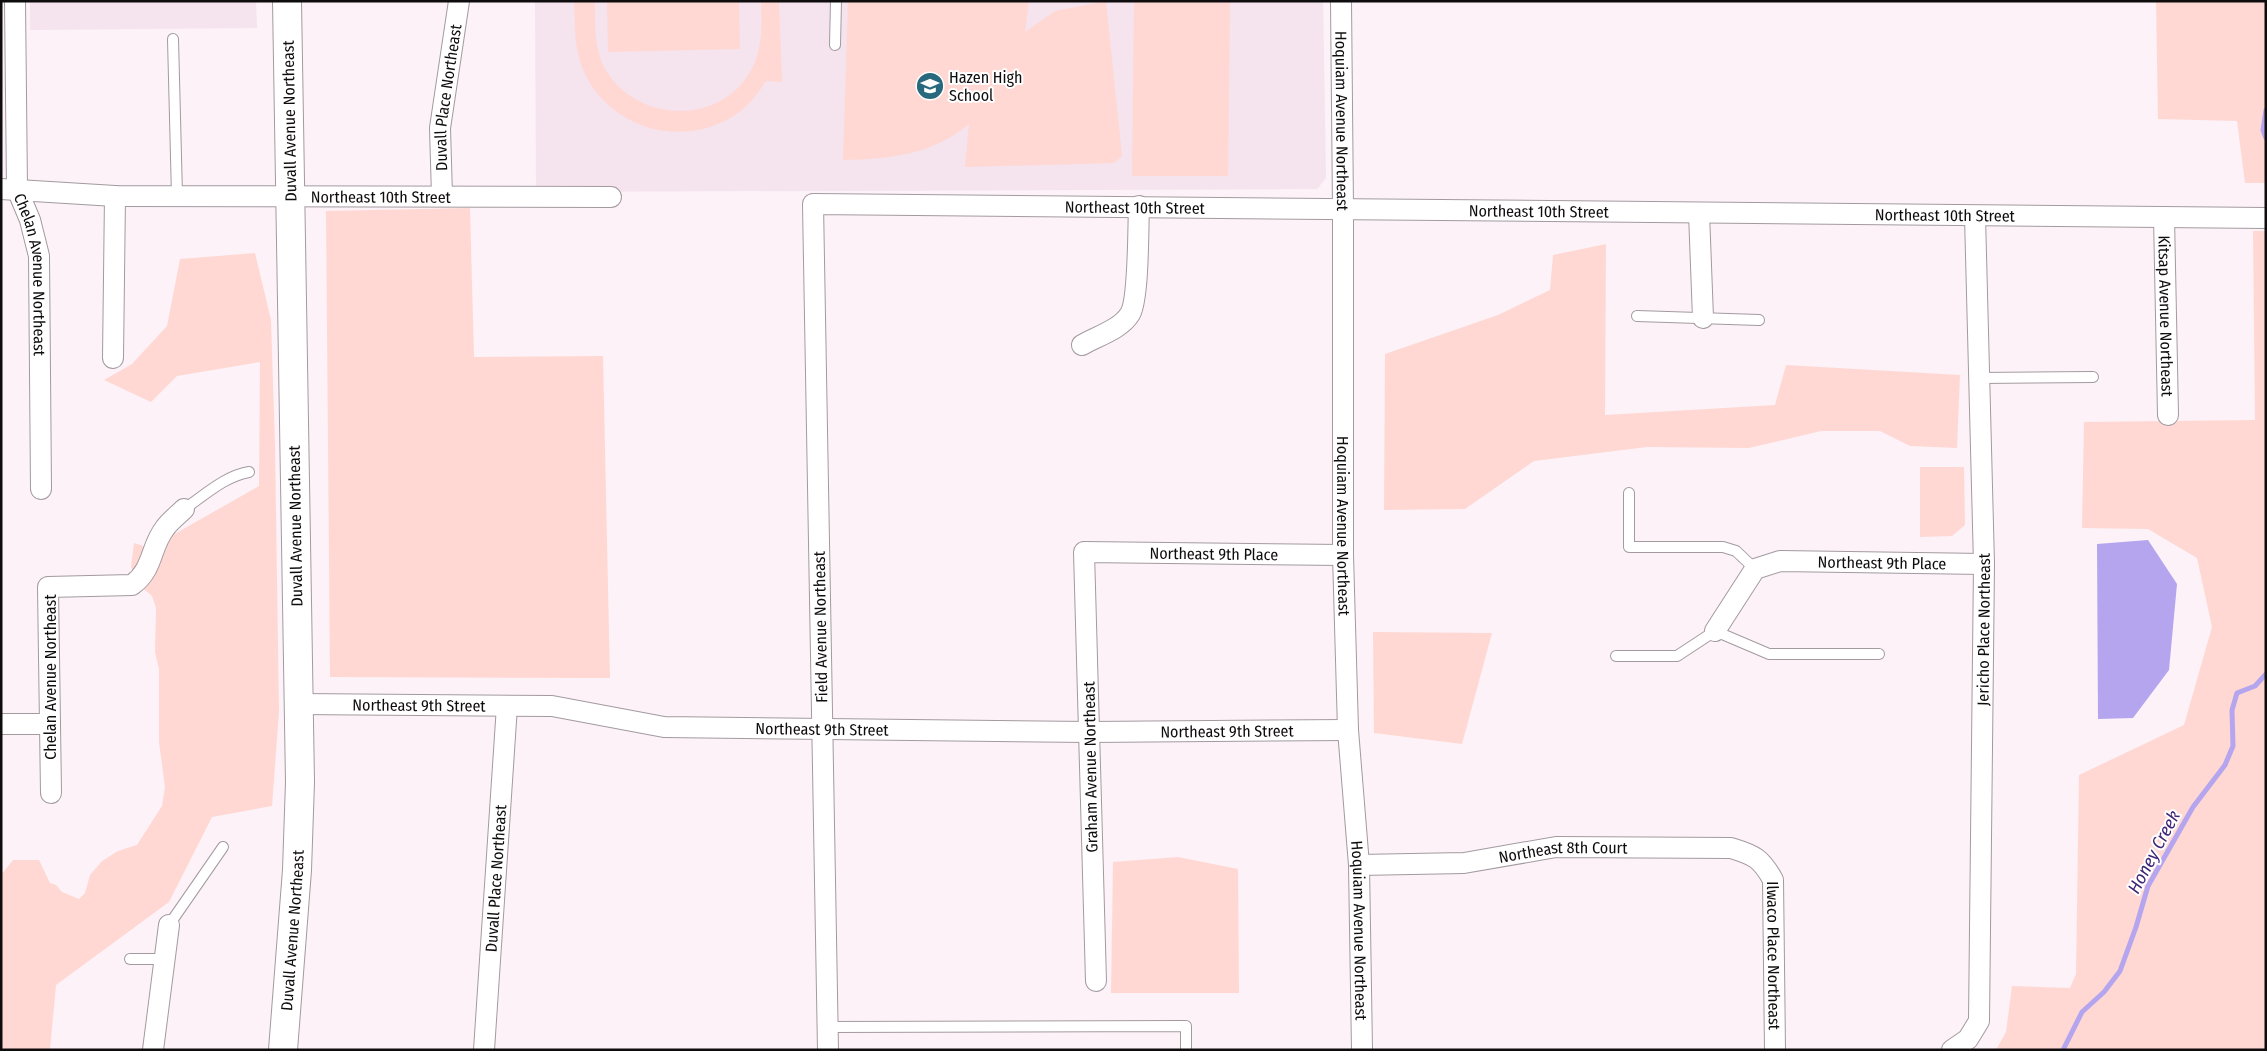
<svg xmlns="http://www.w3.org/2000/svg" width="2267" height="1051" font-family="'Fira Sans Condensed',sans-serif">
<rect width="100%" height="100%" fill="#fcf2f8"/>
<g fill="#f5e3ee">
<path d="M30,1H256L257,28L30,30Z"/>
<path d="M535,1H1323L1326,178L1317,189L536,192Z"/>
</g>
<g fill="#ffd8d3">
<path d="M574,1H595C595,23 594,45 603,65C632,122 717,128 750,72C763,50 762,26 761,1H779L782,82L766,81C757,94 749,106 735,115C683,149 611,130 584,72C574,50 575,25 574,1Z"/>
<path d="M607,1H739L740,49L608,52Z"/>
<path d="M848,1H1029L1025,32L1055,11L1106,1L1122,156L1114,163L965,167L969,124C932,155 889,159 843,160Z"/>
<path d="M1134,1H1230L1228,176H1132Z"/>
<path d="M2156,1H2266V183H2245L2237,121L2158,119Z"/>
<path d="M470,208L474,357L603,356L610,678L330,677L326,211Z"/>
<path d="M2253,231H2266V1050H1996L2006,1032L2012,986L2070,988L2076,974L2079,775L2184,725L2212,627L2197,558L2148,529L2082,528L2084,422L2255,420Z"/>
<path d="M1606,244L1605,415L1775,405L1786,365L1960,375L1957,448L1910,446L1880,431H1821L1749,448L1647,447L1534,461L1465,509L1384,510L1385,354L1498,315L1550,290L1553,255Z"/>
<path d="M255,253L271,320L275,446L279,712L272,806L212,817L169,902L56,985L50,1050H1V875L13,860H39L50,883L56,885L62,892L79,899L85,893L90,875L102,861L118,851L137,845L162,806L165,787L159,742V669L155,652L156,608L152,596L139,585L131,567L134,543L150,548L259,486L260,362L177,376L151,402L104,380L132,364L167,326L180,259Z"/>
<path d="M1920,467H1964L1965,525L1952,536L1920,537Z"/>
<path d="M1373,632L1492,633L1462,744L1374,733Z"/>
<path d="M1178,857L1238,869L1239,993H1111L1113,862Z"/>
</g>
<path fill="#b4a5ee" d="M2148,540L2177,584L2169,670L2133,718L2098,719L2097,544Z"/>
<g fill="none" stroke-linecap="round" stroke-linejoin="round">
<g stroke="#b4a5ee" stroke-width="5">
<path d="M2266,110L2263,130L2266,138"/>
<path d="M2063,1050L2082,1012L2104,992L2120,971L2136,927L2148,886L2193,807L2225,765L2233,746L2232,710L2237,693L2255,686L2266,674"/>
</g>
<defs>
<g id="service">
<path d="M173,39L177,196"/>
<path d="M835,45L836,1"/>
<path d="M1637,316L1759,320"/>
<path d="M1979,378L2093,377"/>
<path d="M1629,493V547H1723L1736,551L1755,569"/>
<path d="M184,509C205,495 225,476 249,472"/>
<path d="M1616,656H1677L1715,631L1769,654H1879"/>
<path d="M169,925L223,847"/>
<path d="M130,959H165"/>
<path d="M828,1027L1186,1026V1050"/>
</g>
<g id="minor">
<path id="s1" d="M15,1L17,189L30,220L39,256L41,489"/>
<path id="s2" d="M1341,1L1343,209V555L1348,730L1359,865L1362,1050"/>
<path id="s3" d="M1,189L115,196L611,197"/>
<path id="s4" d="M442,196L440,128L459,1"/>
<path d="M1699,213L1703,318"/>
<path id="s5" d="M2164,217L2168,415"/>
<path d="M1082,345C1097,336 1120,330 1130,314C1139,299 1138,227 1139,206"/>
<path d="M113,358L115,196"/>
<path id="s6" d="M1715,631L1755,569L1780,561L1984,564"/>
<path id="s7" d="M298,704L552,706L664,727L1089,732L1348,730"/>
<path d="M1,724H50"/>
<path d="M51,793L48,587L132,585C154,569 150,547 165,528C170,521 178,515 184,509"/>
<path id="s8" d="M1359,865L1464,863L1556,847L1731,848C1754,855 1761,858 1773,880L1775,1050"/>
<path id="s9" d="M1096,981L1084,552L1343,555"/>
<path d="M153,1050L169,925"/>
<path id="s10" d="M484,1050L507,706"/>
<path id="s11" d="M828,1050L813,204L2266,218"/>
<path id="s12" d="M1952,1050L1968,1039L1979,1021L1984,564L1975,216"/>
</g>
<g id="secondary">
<path id="s13" d="M283,1050L297,870L300,782L287,1"/>
</g>
</defs>
<use href="#service" stroke="#a39aa0" stroke-width="12"/>
<use href="#minor" stroke="#a39aa0" stroke-width="22"/>
<use href="#secondary" stroke="#a39aa0" stroke-width="30"/>
<use href="#service" stroke="#fff" stroke-width="10"/>
<use href="#minor" stroke="#fff" stroke-width="20"/>
<use href="#secondary" stroke="#fff" stroke-width="28"/>
</g>
<defs>
<symbol id="school-disc" viewBox="-11 -11 22 22"><circle r="9.5" fill="#29697e" stroke="#fff"/><path d="M0-5L7-2L0 1L-7-2ZM-4 1L0 2.5L4 1V4Q0 6-4 4Z" fill="#fff"/></symbol>
</defs>
<g fill-rule="evenodd">
<use href="#school-disc" x="914" y="70" width="32" height="32"/>
</g>
<g text-anchor="middle" stroke-width="4" stroke-linejoin="round" paint-order="stroke">
<g font-size="16" fill="#0f0c0e" stroke="#fff" text-anchor="start">
<text x="949" y="83">Hazen High<tspan x="949" dy="18">School</tspan></text>
</g>
<g font-size="16" fill="#0f0c0e" stroke="#fff">
<text dy="6" stroke="none"><textPath href="#s4" startOffset="99">Duvall Place Northeast</textPath></text>
<text transform="translate(289 121) rotate(-91)" y="6">Duvall Avenue Northeast</text>
<text dy="6" stroke="none"><textPath href="#s2" startOffset="120">Hoquiam Avenue Northeast</textPath></text>
<text dy="6" stroke="none"><textPath href="#s3" startOffset="380">Northeast 10th Street</textPath></text>
<text dy="6" stroke="none"><textPath href="#s11" startOffset="1168">Northeast 10th Street</textPath></text>
<text dy="6" stroke="none"><textPath href="#s11" startOffset="1572">Northeast 10th Street</textPath></text>
<text dy="6" stroke="none"><textPath href="#s11" startOffset="1978">Northeast 10th Street</textPath></text>
<text dy="6" stroke="none"><textPath href="#s1" startOffset="276">Chelan Avenue Northeast</textPath></text>
<text dy="6" stroke="none"><textPath href="#s5" startOffset="99">Kitsap Avenue Northeast</textPath></text>
<text transform="translate(295 526) rotate(-91)" y="6">Duvall Avenue Northeast</text>
<text dy="6" stroke="none"><textPath href="#s2" startOffset="525">Hoquiam Avenue Northeast</textPath></text>
<text dy="6" stroke="none"><textPath href="#s9" startOffset="559">Northeast 9th Place</textPath></text>
<text dy="6" stroke="none"><textPath href="#s6" startOffset="202">Northeast 9th Place</textPath></text>
<text transform="translate(820 627) rotate(-91)" y="6">Field Avenue Northeast</text>
<text dy="6" stroke="none"><textPath href="#s12" startOffset="432">Jericho Place Northeast</textPath></text>
<text transform="translate(50 677) rotate(-90)" y="6">Chelan Avenue Northeast</text>
<text dy="6" stroke="none"><textPath href="#s7" startOffset="121">Northeast 9th Street</textPath></text>
<text dy="6" stroke="none"><textPath href="#s7" startOffset="526">Northeast 9th Street</textPath></text>
<text dy="6" stroke="none"><textPath href="#s7" startOffset="931">Northeast 9th Street</textPath></text>
<text transform="translate(1090 767) rotate(-91)" y="6">Graham Avenue Northeast</text>
<text dy="6" stroke="none"><textPath href="#s8" startOffset="205">Northeast 8th Court</textPath></text>
<text dy="6" stroke="none"><textPath href="#s10" startOffset="172">Duvall Place Northeast</textPath></text>
<text dy="6" stroke="none"><textPath href="#s13" startOffset="120">Duvall Avenue Northeast</textPath></text>
<text dy="6" stroke="none"><textPath href="#s2" startOffset="930">Hoquiam Avenue Northeast</textPath></text>
<text dy="6" stroke="none"><textPath href="#s8" startOffset="504">Ilwaco Place Northeast</textPath></text>
</g>
<g font-size="18" font-style="italic" fill="#3f2477" stroke="#fff">
<text transform="translate(2154 852) rotate(-62)" y="6">Honey Creek</text>
</g>
</g>
<rect width="2267" height="1051" fill="none" stroke="#0f0c0e" stroke-width="5"/>
</svg>
